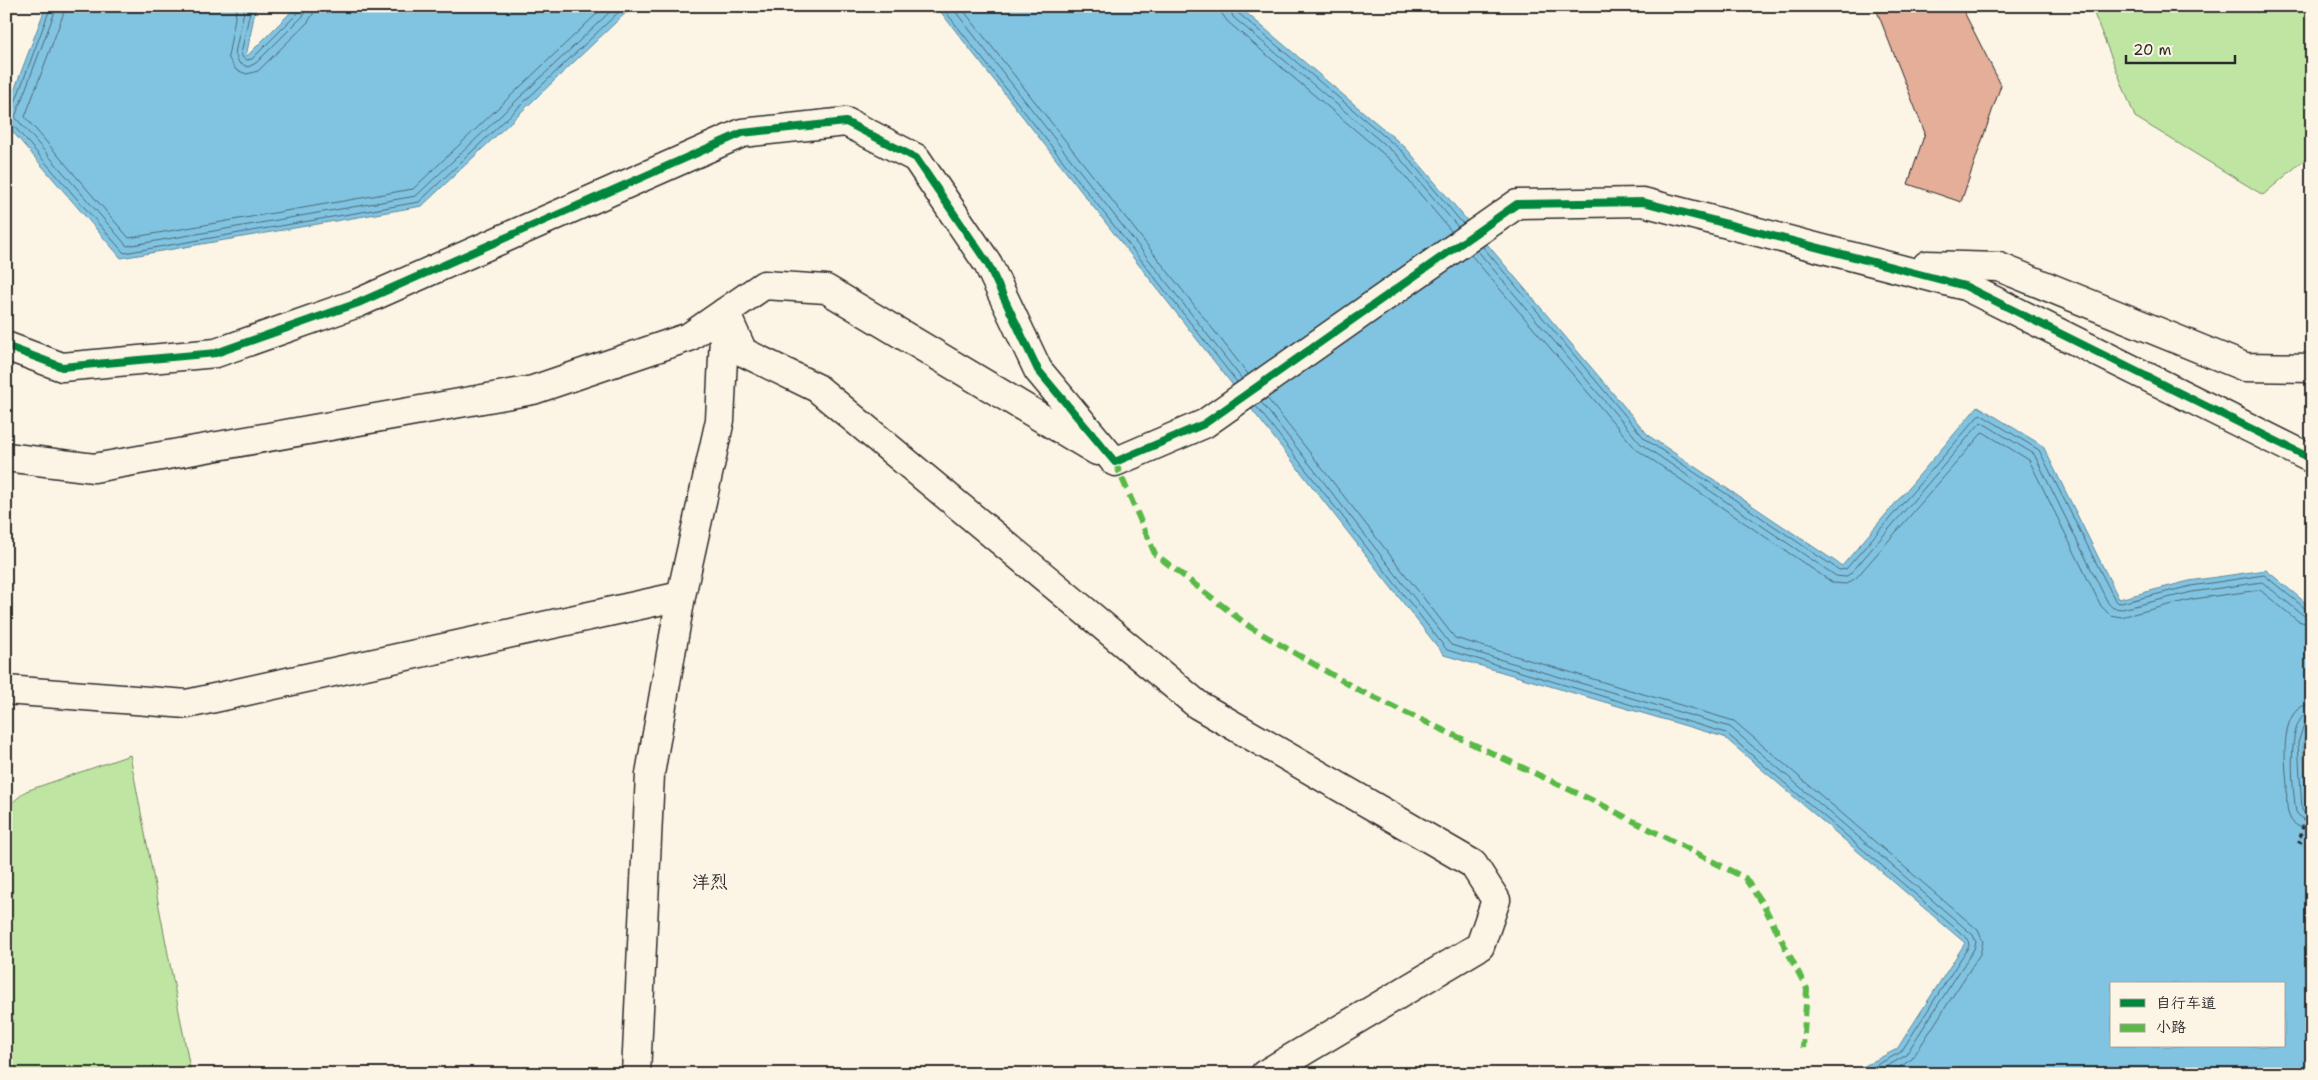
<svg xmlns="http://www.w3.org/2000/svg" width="2318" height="1080" font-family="'Shantell Sans','LXGW WenKai TC',sans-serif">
<rect width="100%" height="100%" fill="#fcf5e5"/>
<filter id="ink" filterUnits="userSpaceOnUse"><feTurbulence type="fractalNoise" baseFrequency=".02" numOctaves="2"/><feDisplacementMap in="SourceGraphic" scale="10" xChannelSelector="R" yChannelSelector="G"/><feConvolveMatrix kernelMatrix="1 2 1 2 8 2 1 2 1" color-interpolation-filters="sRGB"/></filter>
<g filter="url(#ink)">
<g fill="#bee5a1" stroke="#748866">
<path d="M2091,6H2312V153L2263,195L2135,117Z"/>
<path d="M130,755L191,1074H6V808L26,791Z"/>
</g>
<g fill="#81c4e2" stroke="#5f8799" fill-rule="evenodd">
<path d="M46,6H256L246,57L297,6H633L422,206L121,258L6,124V112Z"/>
<path d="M917,6H1238L1406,148L1649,436L1842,566L1978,406L2043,446L2119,599L2189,581L2266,570L2312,608V716L2303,743L2307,809L2312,810V1074H1849L1897,1049L1965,943L1724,737L1444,655L940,11ZM2112,984H2284V1046H2112Z"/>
</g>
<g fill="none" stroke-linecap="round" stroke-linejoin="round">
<g stroke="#4d6874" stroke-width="1">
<path d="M57,6L15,117L127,246L416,196L616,6"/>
<path d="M64,6L63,15L25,117L129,238L413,189L605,6"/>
<path d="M237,6L228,57L236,70L247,74L258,71L308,22L313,14L314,6"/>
<path d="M245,6L235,53L239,63L248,67L256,63L303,16L307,6"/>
<path d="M251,6L241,54L243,58L247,60L252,59L299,12L300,6"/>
<path d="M941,6L1237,382"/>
<path d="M951,6L1242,379"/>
<path d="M960,6L1248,374"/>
<path d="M1221,6L1222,14L1228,22L1393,162L1452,232"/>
<path d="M1229,6L1233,17L1398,156L1458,227"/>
<path d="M1235,6L1237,12L1403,152L1463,224"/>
<path d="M6,112L13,108L51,6"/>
<path d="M6,122L12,124L124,253L419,202L625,6"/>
<path d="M1483,247L1645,439L1839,570L1846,569L1980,414L2039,450L2116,602L2121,603L2191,586L2264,575L2307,610L2312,611"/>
<path d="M1477,250L1641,444L1836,576L1845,577L1851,573L1981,422L2034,454L2108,603L2113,608L2122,609L2192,592L2262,582L2303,615L2312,617"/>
<path d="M1471,255L1636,449L1833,583L1846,584L1856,578L1983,432L2029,460L2101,606L2110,615L2121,617L2193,599L2260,590L2298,621L2312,625"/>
<path d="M1267,398L1455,638L1734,721L1978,930L1983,942L1980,954L1912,1059L1889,1074"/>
<path d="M1261,402L1451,645L1730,727L1973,935L1976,942L1974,949L1905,1056L1873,1074"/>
<path d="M1256,406L1447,650L1726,733L1968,939L1969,946L1901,1052L1860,1074"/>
<path d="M2312,704C2278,705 2285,762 2287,785C2287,795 2285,810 2291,820C2296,827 2304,829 2312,829"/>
<path d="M2312,712C2284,713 2293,792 2296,812L2302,819L2312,821"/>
<path d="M2312,718L2305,721L2298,743L2302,810L2305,814L2312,815"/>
</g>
</g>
<path fill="#e4ae99" stroke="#2b2b2b" d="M1875,6H1961L2001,85L1961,202L1908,184L1925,133Z"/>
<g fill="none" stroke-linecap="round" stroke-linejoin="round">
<defs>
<g id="minor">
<path d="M1927,265L1999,267L2245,367L2312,368"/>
<path d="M6,346L62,367L216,353L358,303L742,133L846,122L916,158L988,264L1038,370L1115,462L1204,424L1517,204L1643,202L1965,286L2312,459"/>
<path d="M1097,451L826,289L764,285L725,312L743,352L817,388L1198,705L1473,864L1496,900L1480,946L1265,1074"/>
<path d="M6,457L94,468L533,390L689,337L725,312"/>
<path d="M6,690L187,704L681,596"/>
<path d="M636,1074L650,774L681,596L720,420L725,316"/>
</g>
</defs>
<use href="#minor" stroke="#2b2b2b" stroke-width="31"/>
<path stroke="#2b2b2b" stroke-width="3" stroke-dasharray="4 4" stroke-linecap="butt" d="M2307,810L2299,842L2312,846"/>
<use href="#minor" stroke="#fcf5e5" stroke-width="28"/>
<g stroke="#58b947" stroke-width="6" stroke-dasharray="12 6" stroke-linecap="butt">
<path d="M1115,462L1155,554L1250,627L1360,691L1600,804L1745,878L1765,908L1807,989L1803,1048"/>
<path d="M2307,810L2312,807"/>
</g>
<defs>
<path id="cycleway" d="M6,346L62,367L216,353L358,303L742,133L846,122L916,158L988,264L1038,370L1115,462L1204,424L1517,204L1643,202L1965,286L2312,459"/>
</defs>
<use href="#cycleway" stroke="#fcf5e5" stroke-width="11"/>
<use href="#cycleway" stroke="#00873e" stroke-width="8"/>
</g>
</g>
<g text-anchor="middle" stroke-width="4" stroke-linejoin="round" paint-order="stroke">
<g font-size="18" fill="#2b2b2b" stroke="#fcf5e5">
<text x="710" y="888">洋烈</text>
</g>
</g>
<rect width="2318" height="1080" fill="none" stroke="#fcf5e5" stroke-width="25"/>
<rect x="12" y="12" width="2293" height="1055" fill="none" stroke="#2b2b2b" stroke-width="2" filter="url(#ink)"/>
<rect x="2110" y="982" width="175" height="65" fill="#fcf5e5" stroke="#a8a49b"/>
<rect x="2120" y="999" width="25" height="8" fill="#00873e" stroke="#a8a49b"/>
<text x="2156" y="1008" font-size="15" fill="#2b2b2b">自行车道</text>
<rect x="2120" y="1024" width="25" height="8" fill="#58b947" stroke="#a8a49b"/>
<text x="2156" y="1032" font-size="15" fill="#2b2b2b">小路</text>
<path d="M2126 55v8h109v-8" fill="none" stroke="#2b2b2b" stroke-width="2.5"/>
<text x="2133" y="55" font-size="15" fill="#2b2b2b" stroke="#fcf5e5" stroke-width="4" paint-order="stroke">20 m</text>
</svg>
